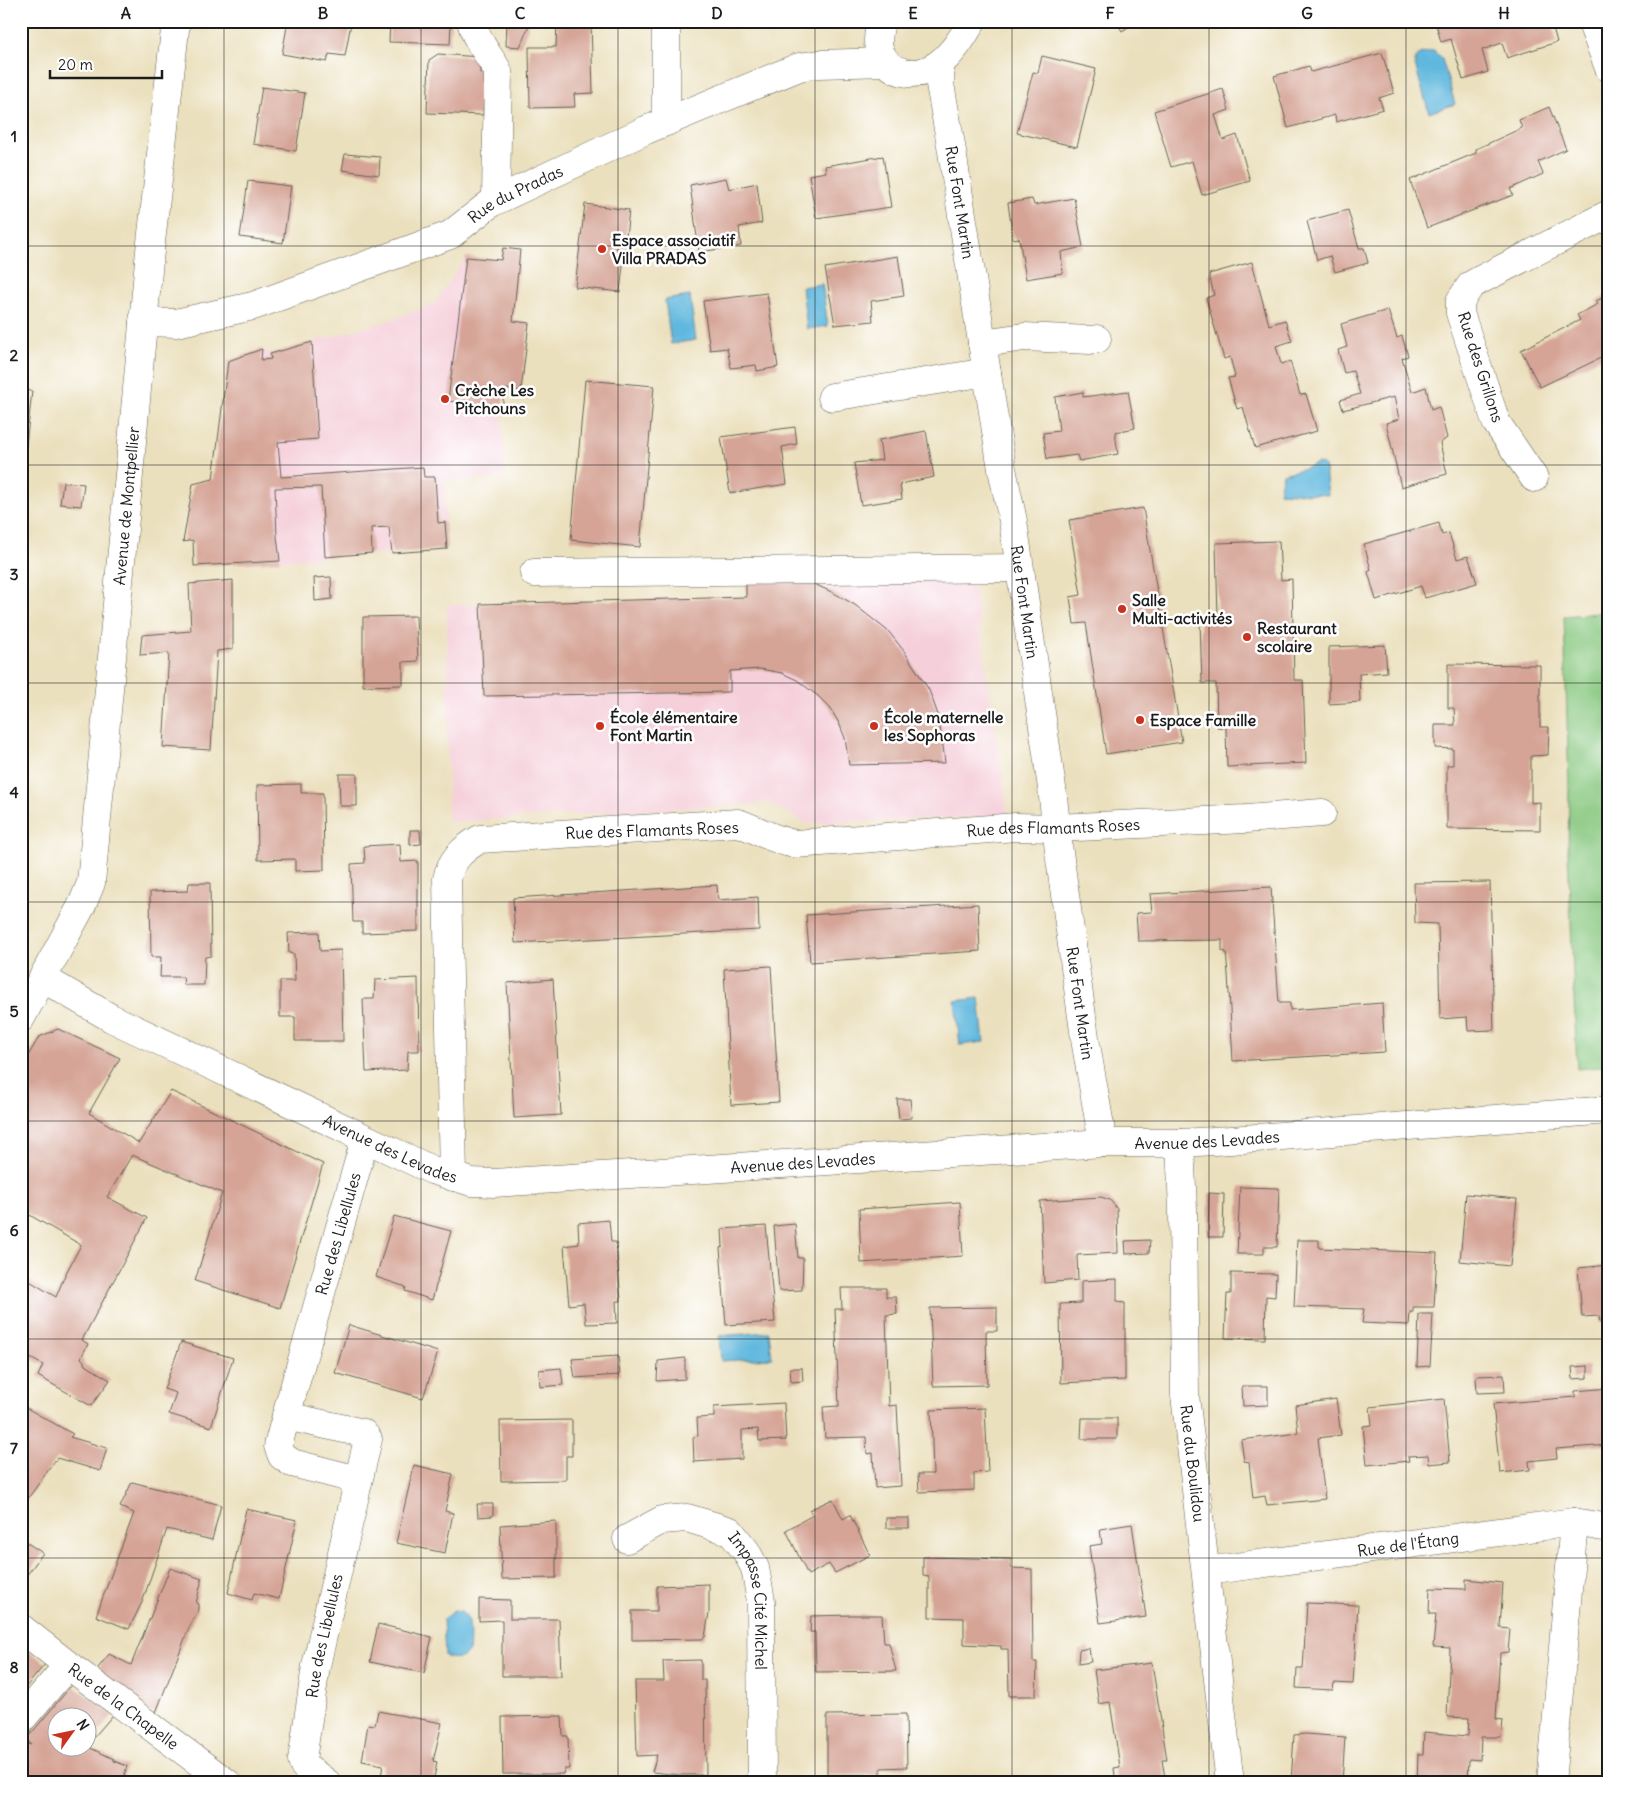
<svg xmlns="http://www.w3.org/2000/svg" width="1630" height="1804" font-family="Delius,sans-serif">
<rect width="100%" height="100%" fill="#fff"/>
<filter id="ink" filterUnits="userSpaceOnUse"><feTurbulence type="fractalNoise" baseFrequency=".02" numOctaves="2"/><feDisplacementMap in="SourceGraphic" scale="10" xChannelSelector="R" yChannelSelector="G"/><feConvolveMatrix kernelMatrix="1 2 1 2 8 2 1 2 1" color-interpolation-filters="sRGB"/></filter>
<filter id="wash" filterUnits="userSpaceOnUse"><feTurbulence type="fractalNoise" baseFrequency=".0096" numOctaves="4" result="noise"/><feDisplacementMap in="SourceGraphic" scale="20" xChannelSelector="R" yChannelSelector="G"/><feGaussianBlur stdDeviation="1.12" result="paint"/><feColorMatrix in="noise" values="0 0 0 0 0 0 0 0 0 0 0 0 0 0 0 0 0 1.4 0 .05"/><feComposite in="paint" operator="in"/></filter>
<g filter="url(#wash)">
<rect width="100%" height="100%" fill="#ebe0bd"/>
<g fill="#f5cfda">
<path d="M503,248L520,250L513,320L529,323L521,391L505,389L502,407L505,478L445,481V522L447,549L194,566L193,541L184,542L193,484L213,479L228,361L262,349L271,354L384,322L434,304L466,257L500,260Z"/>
<path d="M746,575L973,580L1008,815L808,824L769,803L448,822L447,605L746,597Z"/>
</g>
<path fill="#88c880" stroke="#52724e" d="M1609,612V1066L1577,1069L1568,853L1569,791L1564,616Z"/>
<g fill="#61b8de" stroke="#3e6a7d">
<path d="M1434,51L1442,59L1455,104L1429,113L1415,65V60L1419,54Z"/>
<path d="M822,284L828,326L807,329L802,287Z"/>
<path d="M690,296L696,340L671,344L665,300Z"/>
<path d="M1318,463L1323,465L1325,470L1328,495L1279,492L1283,474L1306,468Z"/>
<path d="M979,998L984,1042L960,1045L955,1001Z"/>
<path d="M769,1332L772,1358L721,1361L719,1336Z"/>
<path d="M454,1611L461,1612C464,1615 468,1618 469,1622C470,1626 470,1646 469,1650C466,1660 452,1660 445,1656L443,1619Z"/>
</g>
<g id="blocks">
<g fill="#d5a496">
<path d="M288,21H344L351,23L345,56L329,54L327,62L282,54Z"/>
<path d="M390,21H451L450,44L389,42Z"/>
<path d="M507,21H527L528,28L520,47L506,46Z"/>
<path d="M557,21H591L593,93L574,94L575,107L530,108L529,47H556Z"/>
<path d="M1116,21H1138L1122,31Z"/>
<path d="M1444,21H1551L1557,42L1507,58L1502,43L1482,50L1488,72L1463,80L1451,39L1441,42L1436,24Z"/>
<path d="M1382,53L1394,93L1379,98L1383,109L1336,122L1335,115L1288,128L1274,76L1309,66L1311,72Z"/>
<path d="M438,54L480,57V73H485L483,115L427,113L429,60Z"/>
<path d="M1042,56L1096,69L1077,147L1017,133L1033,72L1038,73Z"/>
<path d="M262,87L305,93L296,151L253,144Z"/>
<path d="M1223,89L1229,110L1215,115L1223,140L1237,135L1250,181L1202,195L1192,161L1171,167L1154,111Z"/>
<path d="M1549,107L1566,149L1538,162L1543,174L1510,189L1513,195L1427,228L1410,180L1476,153V149L1522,128L1519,120Z"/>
<path d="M345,154L380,157L379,175L342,170Z"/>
<path d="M883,156L891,207L816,218L809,175L826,172L825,166Z"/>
<path d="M726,178L729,189L757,183L762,223L739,227L741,246L699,252L690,185Z"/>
<path d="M248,181L291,186L283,243L240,237Z"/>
<path d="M1074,198L1083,247L1061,252L1063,273L1026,279L1019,238L1013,239L1008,203L1032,199L1034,205Z"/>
<path d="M585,204L629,210L620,292L575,287Z"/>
<path d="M1348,210L1359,248H1364L1368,263L1335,272L1330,256L1317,260L1307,221Z"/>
<path d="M503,248L520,250L513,321L529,323L521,391L505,389L502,407L448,401L466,257L501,260Z"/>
<path d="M898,256L904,296L871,301L873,321L835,325L825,268Z"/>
<path d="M1252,262L1269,325L1285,320L1292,341L1276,346L1281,364L1290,361L1300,395L1306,394L1317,431L1255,448L1243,407L1237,409L1228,378L1235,377L1230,357L1224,359L1206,298L1214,295L1209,274Z"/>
<path d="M767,293L778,367L757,371L756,365L731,368L727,348L710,350L703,301Z"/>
<path d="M1609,295V354L1540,387L1521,350L1580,320L1577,315L1598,304L1596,301Z"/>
<path d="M1388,310L1397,338L1402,336L1408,356L1402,358L1412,392L1426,387L1431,410L1439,407L1447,438L1440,443L1447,474L1401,487L1386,423L1399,419L1394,397L1343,410L1340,400L1360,394L1353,371L1344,373L1338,350L1347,347L1341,324Z"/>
<path d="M312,342L318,439L278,442L281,477L423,467L424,477H435L438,523L445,522L447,549L392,553L389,527L371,528L372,553L325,557L321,487L275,488L277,536L280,561L194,566L193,540L183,542L193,484L213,479L228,361L262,349L261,360L271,359L270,354Z"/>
<path d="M585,380L654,386L640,547L571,540Z"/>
<path d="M21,390L32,391L23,473H21Z"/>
<path d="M1128,391L1135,428L1115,432L1118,454L1079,461L1077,455L1047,459L1043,433L1059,431L1055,397L1083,392V397Z"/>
<path d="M795,427L797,444L782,447L787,484L730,493L721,437Z"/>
<path d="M926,431L934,477L900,484L902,499L861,505L854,463L882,460L879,440Z"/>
<path d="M63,482L84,484L81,506L60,504Z"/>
<path d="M1143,508L1182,742L1106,754L1086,623L1074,624L1070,597L1081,595L1069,520Z"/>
<path d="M1439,523L1442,535L1449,533L1457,559L1468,556L1477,583L1425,598L1421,586L1376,600L1368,572L1371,570L1364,544Z"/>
<path d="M1279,541L1281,580L1292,579L1294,680H1303L1306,763L1227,767L1226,728L1217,727L1216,683H1202L1201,655L1200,619L1218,618L1216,543Z"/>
<path d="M746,575L791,578L814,584L834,593L855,605L889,632L904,651L929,690L937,712L942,737L945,763L849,765L845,738L839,723L830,708L818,696L797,680L782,673L760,669L730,671V692L484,696L480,604L746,597Z"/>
<path d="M331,577L332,599L315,601L314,578Z"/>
<path d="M233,580V649L217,651L211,750L163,747L169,653L140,655L142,635L191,631L189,584Z"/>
<path d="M416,616L418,661L403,662V685L363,686V617Z"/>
<path d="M1385,645L1387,672L1359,674L1360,702L1329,704V647Z"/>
<path d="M1448,664L1540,665V727H1549L1548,755L1531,756V803L1540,802V830L1447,829V765H1453V749L1435,748V725H1455L1454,708H1448Z"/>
<path d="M339,774H357V806H340Z"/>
<path d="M301,784V793H323L324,870L295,871V859L258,860L257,785Z"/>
<path d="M410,830H420L421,844L410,845Z"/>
<path d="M400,844L401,862L418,861V931L362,933V922H353L351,864L365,863L364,846Z"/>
<path d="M1490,882L1494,1030L1468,1031L1467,1017L1440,1019L1438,924L1415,923L1414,883Z"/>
<path d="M189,883H210L211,956L205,957L204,985H184L183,977H160L161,957H151L150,892L188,891Z"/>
<path d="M717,885L718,900L758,897L759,930L515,943L513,898Z"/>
<path d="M1271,887L1279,1003H1290V1010L1382,1003L1385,1052L1233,1061L1228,974L1226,952L1222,951V940L1138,941L1136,913L1152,912L1150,894Z"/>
<path d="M978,904L980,951L810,962L806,915Z"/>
<path d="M319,932L320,951L341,950L343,1041H295V1017H280V981H295L294,954L289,953L288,933Z"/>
<path d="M771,966L779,1102L731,1105L724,969Z"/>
<path d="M418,978L419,1051H408L407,1070L366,1072L363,999H374L375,980Z"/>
<path d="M553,979L561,1115L514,1118L507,983Z"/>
<path d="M58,1029L120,1058L89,1113L139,1143L171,1091L323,1164L280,1308L195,1281L222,1193L132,1155L107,1197L147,1218L82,1340L88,1344L81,1358L84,1361V1364L110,1380L91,1406L38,1376L43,1365L21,1353V1280L23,1277L56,1297L65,1275L81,1245L21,1210V1068L39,1037Z"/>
<path d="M897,1099H910L912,1118L899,1119Z"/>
<path d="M1240,1187L1279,1188L1277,1247H1264V1254H1237Z"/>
<path d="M1209,1193L1224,1194L1223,1237H1208Z"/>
<path d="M1466,1194L1517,1199L1510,1266L1460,1261Z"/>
<path d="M1101,1197L1110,1200L1117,1209L1118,1253L1077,1255L1078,1280L1044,1283L1040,1201Z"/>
<path d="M960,1202L963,1256L861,1263L859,1209Z"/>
<path d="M394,1216L451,1231L432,1300L405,1291L406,1287L376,1277Z"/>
<path d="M609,1220L611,1242H616L621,1301H616L617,1323L586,1324L584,1303L569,1305L564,1246L579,1244L578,1223Z"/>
<path d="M795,1224L798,1258H803L802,1290L779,1291L774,1226Z"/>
<path d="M766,1226L775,1322L726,1325L720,1248L723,1247L722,1229Z"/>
<path d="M1150,1240L1149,1253L1126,1254L1125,1241Z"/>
<path d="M1297,1240H1319V1248L1437,1253L1434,1307H1413V1312H1410L1409,1325L1362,1323L1364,1309L1294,1307Z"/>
<path d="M1609,1265V1322H1600L1599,1316L1582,1317L1578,1268Z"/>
<path d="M1231,1273L1276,1274L1275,1297L1266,1296L1265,1339L1225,1338L1227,1294H1231Z"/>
<path d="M1117,1279V1302L1125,1303V1380L1061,1383L1060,1304L1081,1303V1281Z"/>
<path d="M841,1288H886V1297H896L897,1314L886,1315L889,1406L897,1405L901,1486L875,1488L873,1453L867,1454L866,1437L825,1438L823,1407L839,1406L835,1309H842Z"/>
<path d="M997,1307V1331H986L987,1385L933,1386L930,1308Z"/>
<path d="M1419,1314H1433L1430,1366L1417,1367Z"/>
<path d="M349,1325L438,1352L423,1398L335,1373Z"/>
<path d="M181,1342L233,1358L211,1427L169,1414L176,1393L164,1389Z"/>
<path d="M618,1356L620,1375L575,1378L572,1359Z"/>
<path d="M685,1358V1379L657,1381L658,1361Z"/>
<path d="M1588,1366V1378L1573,1379L1572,1367Z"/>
<path d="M561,1368L563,1385L540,1387L539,1370Z"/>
<path d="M790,1368H802L803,1381L791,1382Z"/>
<path d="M1504,1375L1505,1392L1477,1393L1476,1376Z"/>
<path d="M1242,1386H1268V1405L1243,1406Z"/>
<path d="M1609,1388V1445L1556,1449L1557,1458L1529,1461L1530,1470L1500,1473L1493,1404L1575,1397V1391Z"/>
<path d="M1336,1399L1341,1435L1318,1438L1325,1499L1267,1505L1265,1496L1253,1498L1249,1462L1244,1461L1241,1440L1298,1433L1295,1405Z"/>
<path d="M1444,1399L1450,1462L1429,1464L1428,1455L1408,1456L1409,1461L1367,1465L1363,1426L1372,1425L1370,1407Z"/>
<path d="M784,1403L786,1440L759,1441L758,1429L742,1430V1459L694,1462L693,1437L698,1436L697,1418L714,1417V1407Z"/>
<path d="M21,1405L73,1434L70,1437L107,1448L100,1471L57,1458L21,1508Z"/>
<path d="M985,1408L988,1472L974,1473V1490L919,1492L918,1474H933L931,1410Z"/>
<path d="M1082,1418H1117V1439H1081Z"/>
<path d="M572,1420V1456H566V1480L501,1481L500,1421Z"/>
<path d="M414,1465L453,1474L445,1511L453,1513L445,1553L396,1543Z"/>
<path d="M132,1482L221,1505L212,1540L167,1529L143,1600L129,1629L96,1616L134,1513L120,1507Z"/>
<path d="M833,1499L843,1519L850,1515L870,1555L835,1573L829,1564L808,1575L786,1530L813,1515L809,1510Z"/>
<path d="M477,1504H493V1516L478,1517Z"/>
<path d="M246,1509L297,1520L279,1599L254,1593L252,1600L228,1593Z"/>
<rect x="886" y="1518" width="23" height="10"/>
<path d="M556,1521V1578L502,1579L500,1525Z"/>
<path d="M1132,1524L1146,1617L1100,1623L1089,1546L1102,1544L1100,1529Z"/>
<path d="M21,1539L43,1553L21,1583Z"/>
<path d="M923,1557L1011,1559V1568L1032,1569L1033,1662H1037L1036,1696H1009L1008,1649H1001V1646L964,1644V1618L929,1617V1577L923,1576Z"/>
<path d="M170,1568L202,1579L196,1603L198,1604V1610L189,1628L155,1715L95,1672L109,1654L131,1665Z"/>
<path d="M1466,1579L1503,1583L1500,1628L1510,1629L1508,1652L1500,1653L1496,1719L1503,1720L1501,1737H1481L1480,1760L1469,1759L1468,1783H1417L1418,1754H1423L1424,1732L1468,1736L1469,1718L1447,1717L1450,1648L1433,1647L1436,1614H1429L1430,1588L1466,1589Z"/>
<path d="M709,1584V1613L705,1637L702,1639L632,1640V1611H657V1586Z"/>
<path d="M479,1599L510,1600V1619H559L561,1676H502V1620L479,1621Z"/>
<path d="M1307,1603L1358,1605L1353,1684L1334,1683L1333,1690L1296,1688L1297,1669H1303Z"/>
<path d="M852,1615H882L884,1643H889L896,1671L816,1672L815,1632H810L811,1616Z"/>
<path d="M378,1624L432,1637L424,1673L370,1662Z"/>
<path d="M21,1646L46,1663L21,1693Z"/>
<path d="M1089,1648L1091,1662L1078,1664L1079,1650Z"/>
<path d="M701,1660V1680H705L706,1775H680L652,1772L657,1755L637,1756L635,1681H664L663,1661Z"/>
<path d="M1152,1663L1167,1760H1162L1165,1778L1170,1779L1171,1783H1116L1114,1768L1120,1767L1110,1702L1099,1704L1094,1670Z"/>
<path d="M72,1685L113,1715L88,1744V1716H58V1746H86L114,1759V1761L127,1766L122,1783H21V1745L24,1742L31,1745L27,1739L29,1736Z"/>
<path d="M378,1711L442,1723L433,1761L437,1762L433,1783H407L381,1777L383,1765L362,1761L368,1724L375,1725Z"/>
<path d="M906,1714L907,1767L881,1768V1775H827V1715Z"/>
<path d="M562,1716L563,1736H568L569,1769H564L563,1774H503L502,1717Z"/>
<path d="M1305,1734L1345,1737L1342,1783H1291L1294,1735Z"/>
</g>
</g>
</g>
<g filter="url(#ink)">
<use href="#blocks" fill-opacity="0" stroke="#646154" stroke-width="1"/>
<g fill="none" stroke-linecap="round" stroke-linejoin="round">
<defs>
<g id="minor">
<path d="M471,21C475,39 489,55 498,71L496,200"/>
<path d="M666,21V122"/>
<path d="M881,21C879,31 876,42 880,52C891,77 919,78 939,64C953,53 964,36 972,21"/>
<path d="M1591,21L1609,68"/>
<path id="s1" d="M940,63V84L951,145L1002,469L1013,521L1052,788L1059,852L1086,1045L1103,1143"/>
<path id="s2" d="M143,322L176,323L253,306L450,235L491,203L646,130L799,67L819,64L886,62"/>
<path d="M982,343L1024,337L1090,340L1097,339"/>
<path d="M832,397L987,372"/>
<path d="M1534,478L1496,422L1460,313V301L1471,285L1480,280L1609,214"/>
<path d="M534,573L1019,568"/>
<path id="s3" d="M44,979L111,1018L432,1170L472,1182L494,1183L1103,1143H1180L1231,1140L1609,1110"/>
<path id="s4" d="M21,1018L82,905L91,883L149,260L176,21"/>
<path id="s5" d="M1180,1143L1183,1210L1185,1395L1230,1783"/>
<path id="s6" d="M453,1177L447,879C451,859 464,848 480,839L738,823C757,829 775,841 795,844L1016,827L1056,828L1246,819L1322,813"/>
<path d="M286,1416L278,1446L282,1456L292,1463L358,1480"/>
<path id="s7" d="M627,1539L662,1520L687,1518L730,1531L746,1551L755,1568L761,1601L762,1783"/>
<path id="s8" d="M1206,1571L1574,1522L1609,1528"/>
<path id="s9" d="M21,1628L68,1665L227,1783"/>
<path d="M21,1720L68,1665"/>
<path id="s10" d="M327,1783L304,1766L302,1760L316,1666L368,1439L363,1433L286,1416L365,1139"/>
<path d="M1551,1783L1574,1522"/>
</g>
</defs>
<use href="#minor" stroke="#646154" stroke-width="29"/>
<use href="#minor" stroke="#fff" stroke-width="28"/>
</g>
</g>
<path fill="none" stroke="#1c1c1c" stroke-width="1" stroke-opacity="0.55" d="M224,21V1783M421,21V1783M618,21V1783M815,21V1783M1012,21V1783M1209,21V1783M1406,21V1783M21,246H1609M21,465H1609M21,683H1609M21,902H1609M21,1121H1609M21,1339H1609M21,1558H1609"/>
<g fill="#c8321e" stroke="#fff" stroke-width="2">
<circle cx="602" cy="249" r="5"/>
<circle cx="445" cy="399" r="5"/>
<circle cx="1122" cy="609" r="5"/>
<circle cx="1247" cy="637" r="5"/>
<circle cx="1140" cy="720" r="5"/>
<circle cx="600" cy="726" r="5"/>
<circle cx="874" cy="726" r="5"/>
</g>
<g text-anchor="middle" stroke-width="5" stroke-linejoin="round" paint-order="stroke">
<g font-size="16" fill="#1c1c1c" stroke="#fff">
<text dy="6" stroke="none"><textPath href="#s2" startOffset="399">Rue du Pradas</textPath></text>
<text dy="6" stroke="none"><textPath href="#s1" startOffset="141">Rue Font Martin</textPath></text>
<text transform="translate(1481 367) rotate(72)" y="6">Rue des Grillons</text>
<text dy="6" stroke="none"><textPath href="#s4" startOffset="531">Avenue de Montpellier</textPath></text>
<text dy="6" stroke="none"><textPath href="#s1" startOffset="546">Rue Font Martin</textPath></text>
<text dy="6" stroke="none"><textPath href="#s6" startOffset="930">Rue des Flamants Roses</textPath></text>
<text transform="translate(652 830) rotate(-2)" y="6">Rue des Flamants Roses</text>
<text dy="6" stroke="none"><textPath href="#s1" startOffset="951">Rue Font Martin</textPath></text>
<text dy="6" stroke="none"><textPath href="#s3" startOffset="1211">Avenue des Levades</textPath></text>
<text dy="6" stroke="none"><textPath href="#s3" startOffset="386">Avenue des Levades</textPath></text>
<text dy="6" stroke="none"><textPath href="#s3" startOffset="806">Avenue des Levades</textPath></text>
<text dy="6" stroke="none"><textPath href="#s10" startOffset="639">Rue des Libellules</textPath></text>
<text dy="6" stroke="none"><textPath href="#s5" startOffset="321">Rue du Boulidou</textPath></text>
<text dy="6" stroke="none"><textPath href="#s8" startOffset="204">Rue de l'Étang</textPath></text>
<text dy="6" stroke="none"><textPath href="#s7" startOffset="185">Impasse Cité Michel</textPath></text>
<text dy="6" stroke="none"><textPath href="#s10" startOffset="161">Rue des Libellules</textPath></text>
<text dy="6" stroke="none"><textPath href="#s9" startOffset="129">Rue de la Chapelle</textPath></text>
</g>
<g font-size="16" font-weight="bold" fill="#1c1c1c" stroke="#fff" text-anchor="start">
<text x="612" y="246">Espace associatif<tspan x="612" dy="18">Villa PRADAS</tspan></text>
<text x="455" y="396">Crèche Les<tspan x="455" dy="18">Pitchouns</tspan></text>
<text x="1132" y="606">Salle<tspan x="1132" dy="18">Multi-activités</tspan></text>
<text x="1257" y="634">Restaurant<tspan x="1257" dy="18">scolaire</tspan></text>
<text x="610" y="723">École élémentaire<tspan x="610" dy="18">Font Martin</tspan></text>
<text x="884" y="723">École maternelle<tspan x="884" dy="18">les Sophoras</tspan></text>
<text x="1150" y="726">Espace Famille</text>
</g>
</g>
<rect width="1630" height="1804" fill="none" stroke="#fff" stroke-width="55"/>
<g transform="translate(72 1732) rotate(57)"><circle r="24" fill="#ffffff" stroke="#a4a4a4"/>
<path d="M0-4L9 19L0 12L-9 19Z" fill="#c8321e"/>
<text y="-8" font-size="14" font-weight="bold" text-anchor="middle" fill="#1c1c1c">N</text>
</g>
<path d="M50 70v8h112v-8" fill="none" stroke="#1c1c1c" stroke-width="2.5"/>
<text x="58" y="70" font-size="15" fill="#1c1c1c" stroke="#ffffff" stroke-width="4" paint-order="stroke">20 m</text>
<rect x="28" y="28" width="1574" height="1748" fill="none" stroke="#1c1c1c" stroke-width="2"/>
<g font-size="16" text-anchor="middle" font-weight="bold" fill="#1c1c1c">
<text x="126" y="19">A</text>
<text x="323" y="19">B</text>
<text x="520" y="19">C</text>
<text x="717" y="19">D</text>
<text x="913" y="19">E</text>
<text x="1110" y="19">F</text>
<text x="1307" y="19">G</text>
<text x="1504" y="19">H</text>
<text x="14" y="142">1</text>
<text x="14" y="361">2</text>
<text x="14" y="580">3</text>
<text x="14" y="798">4</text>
<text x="14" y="1017">5</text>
<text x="14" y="1236">6</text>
<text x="14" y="1454">7</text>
<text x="14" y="1673">8</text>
</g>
</svg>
